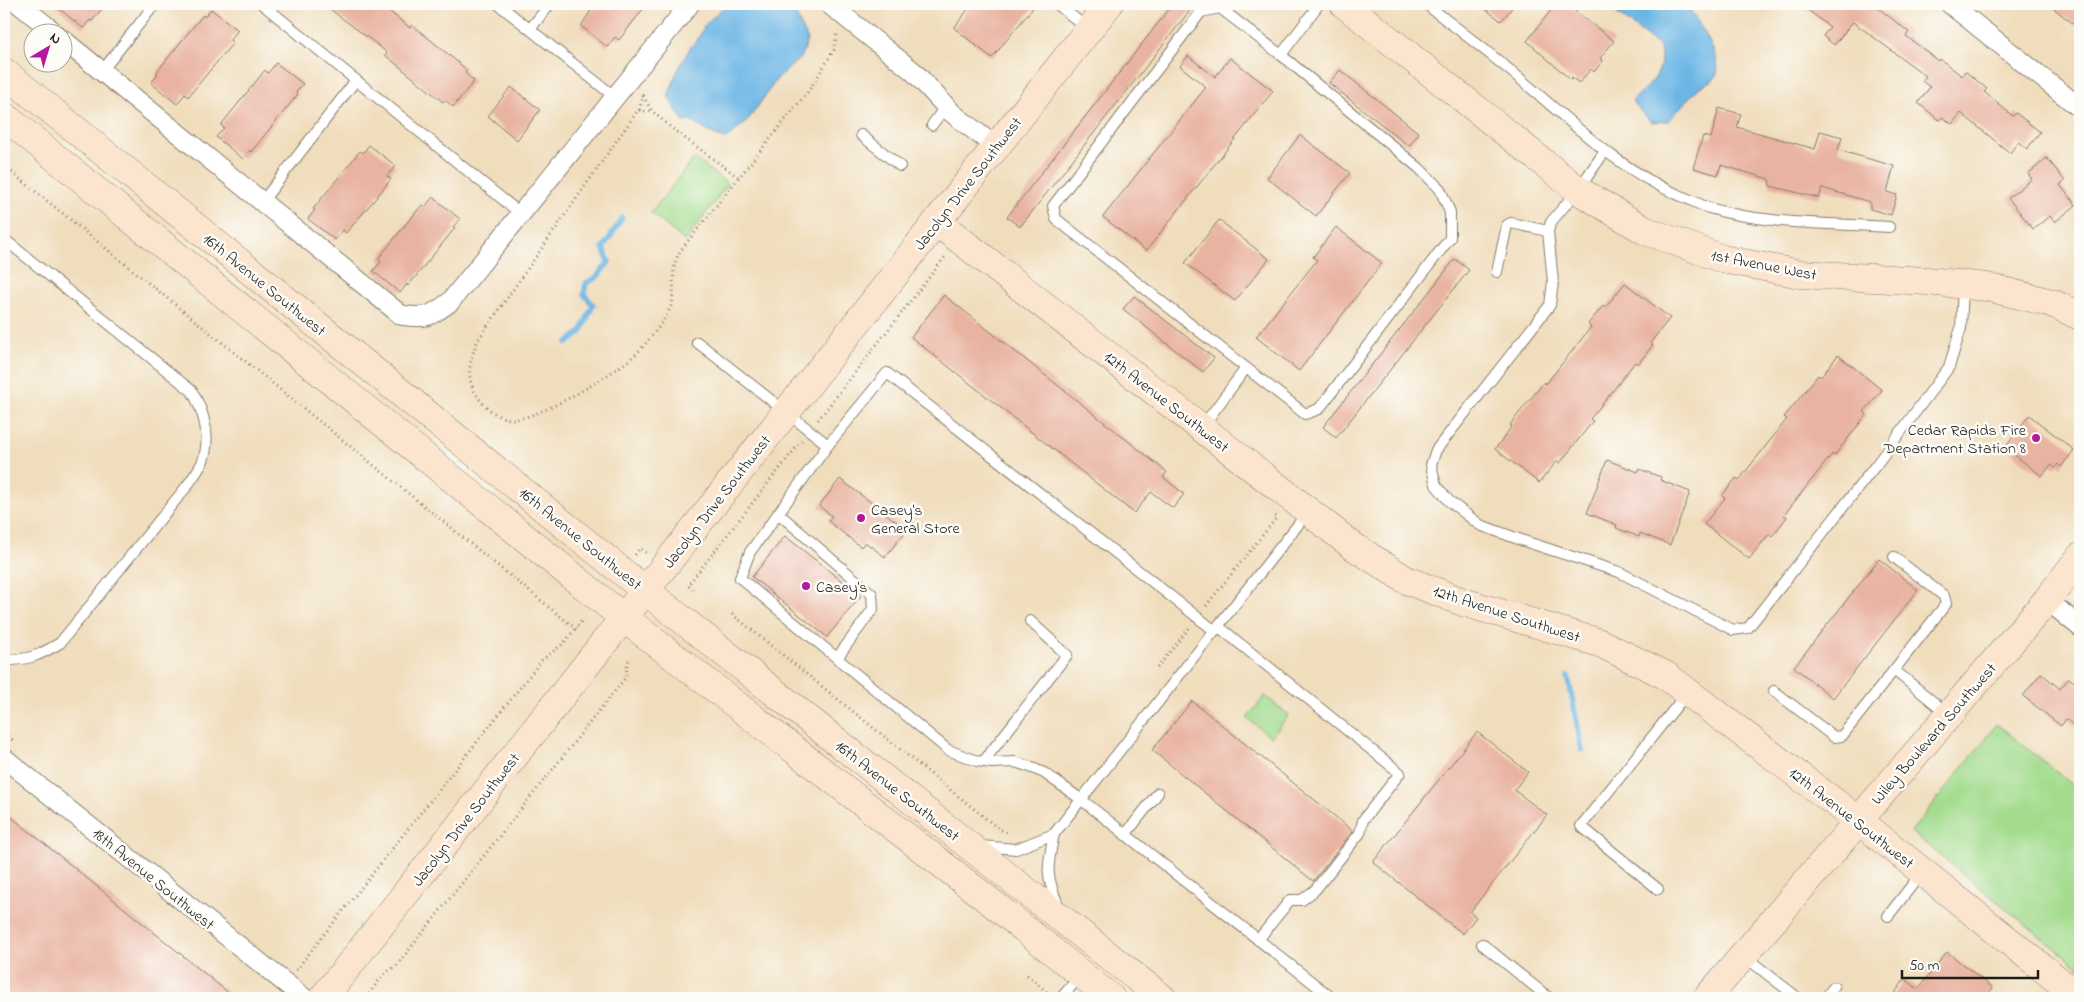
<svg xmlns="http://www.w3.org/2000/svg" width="2084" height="1002" font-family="'Indie Flower',sans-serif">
<rect width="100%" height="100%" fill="#fdfcf7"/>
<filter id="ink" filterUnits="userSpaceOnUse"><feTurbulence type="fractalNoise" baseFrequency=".02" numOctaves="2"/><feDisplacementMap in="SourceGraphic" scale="10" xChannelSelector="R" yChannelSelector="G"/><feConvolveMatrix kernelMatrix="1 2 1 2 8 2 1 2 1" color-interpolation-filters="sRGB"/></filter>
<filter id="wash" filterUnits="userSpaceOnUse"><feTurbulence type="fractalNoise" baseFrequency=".0096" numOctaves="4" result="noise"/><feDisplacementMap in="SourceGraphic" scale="20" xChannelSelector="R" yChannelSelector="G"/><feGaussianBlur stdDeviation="1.12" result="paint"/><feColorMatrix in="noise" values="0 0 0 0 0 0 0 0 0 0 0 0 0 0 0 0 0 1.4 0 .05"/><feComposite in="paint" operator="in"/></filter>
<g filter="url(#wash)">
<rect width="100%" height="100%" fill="#f0ddbc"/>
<g fill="#a3dc8e" stroke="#607c55">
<path d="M694,158L728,184L685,241L651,213Z"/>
<path d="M1265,696L1289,715L1271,737L1247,718Z"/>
<path d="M1997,724L2080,791V968L1911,832Z"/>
</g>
<g fill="#6cb6e5" stroke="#446980">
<path d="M726,4H778L782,9L795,13L807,38L805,48L800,58L777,79L746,123C738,127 734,134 726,139L719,137L689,121L684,122L668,97L677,72L691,46L697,41L705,25Z"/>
<path d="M1605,4H1686C1695,17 1729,65 1714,79C1710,83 1704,84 1700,87C1689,97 1678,110 1668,121L1651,122L1632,101C1651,83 1665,75 1660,47Z"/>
</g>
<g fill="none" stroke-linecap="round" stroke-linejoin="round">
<g stroke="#6cb6e5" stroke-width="5.5">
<path d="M567,343L581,332L593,305L584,294L586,283L596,278L609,262L603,248L622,218"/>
<path d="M1568,676L1582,750"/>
</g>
</g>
<g id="blocks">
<g fill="#e9b3a1">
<path d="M53,4H106L92,21L90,20L83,28Z"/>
<path d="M323,4H380L410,28L412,25L432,41L467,70L465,73L474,81L453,107L445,100L443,102L385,55L387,53L379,46Z"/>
<path d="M595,4H647L619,40L615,37L607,47L581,26Z"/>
<path d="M972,4H1036L992,58L954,28Z"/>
<path d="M1173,4H1195L1020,227L1007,217Z"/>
<path d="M1479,4H1515L1501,21Z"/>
<path d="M1556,4H1566L1614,41L1600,58L1603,61L1594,72L1591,69L1579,83L1572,78L1571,80L1527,41Z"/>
<path d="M1800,4H1873L1909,32L1906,36L1939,61L1940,59L1962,76L1965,71L1987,89L1984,92L2013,116L2016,113L2040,132L2027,149L2018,142L2010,153L1961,113L1952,124L1942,117L1939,120L1918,103L1930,87L1922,81L1926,76L1853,22L1834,45L1823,36L1830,27Z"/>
<path d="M2048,4H2080V29Z"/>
<path d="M211,9L238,30L230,40L233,43L217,62L188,97L185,94L177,104L151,83L158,74L156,73L184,38L203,15L205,17Z"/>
<path d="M1188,56L1215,77L1230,58L1273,91L1146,251L1103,217L1206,87L1180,66Z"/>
<path d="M276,63L303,84L296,92L298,94L251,152L250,150L243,159L216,137L224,128L221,125L265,70L268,73Z"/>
<path d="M1340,70L1419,133L1409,146L1329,83Z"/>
<path d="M511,87L540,110L517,140L488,116Z"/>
<path d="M1719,108L1741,114L1737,127L1815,149L1820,131L1842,137L1838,150L1894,166L1887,192L1897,195L1891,215L1870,209V202L1822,188L1819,198L1770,186L1769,179L1721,165L1718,175L1693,168L1703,136L1711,138Z"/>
<path d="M1300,135L1350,173L1316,216L1267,178Z"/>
<path d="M369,145L396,166L387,176L391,179L375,199L346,233L343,230L335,240L308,219L315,210L313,209L360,151L363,153Z"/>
<path d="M2047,158L2065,181L2060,185L2076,205L2055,222L2050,216L2033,229L2008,198L2032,179L2028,174Z"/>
<path d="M433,197L460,219L453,227L455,228L408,286L407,284L400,293L373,271L381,262L378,259L406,224L422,205L425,207Z"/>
<path d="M1219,220L1269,259L1235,301L1185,263Z"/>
<path d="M1336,227L1382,263L1299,371L1256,337L1317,260L1313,257Z"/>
<path d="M1455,259L1469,270L1336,438L1323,427Z"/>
<path d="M1625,283L1670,318L1650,343L1653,345L1638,364L1635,362L1608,397L1590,419L1593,421L1560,463L1557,461L1539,483L1495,449L1512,426L1510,425L1519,413L1544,382L1546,384L1591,327L1588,324L1603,306L1605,308Z"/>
<path d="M944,295L1167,472L1163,477L1184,494L1173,508L1151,492L1134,513L911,337Z"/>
<path d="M1134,296L1214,358L1203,372L1123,309Z"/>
<path d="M1838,355L1882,390L1864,412L1867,414L1834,456L1832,454L1784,515L1787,517L1772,536L1769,534L1749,559L1704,524L1725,498L1722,496L1736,478L1739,480L1787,419L1784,417L1794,405L1818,375L1821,377Z"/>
<path d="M2029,415L2074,450L2061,467L2058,464L2055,468L2051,465L2042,476L2005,448Z"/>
<path d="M1607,460L1638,472L1639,469L1661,477L1660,480L1690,492L1670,545L1640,533L1639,537L1616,528L1617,525L1587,513Z"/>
<path d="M840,479L907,530L885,557L865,542L861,547L828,521L832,516L819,506Z"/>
<path d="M785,536L861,596L827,637L752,577Z"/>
<path d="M1879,559L1918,590L1833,698L1794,667Z"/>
<path d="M2041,673L2060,689L2069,678L2080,687V731L2066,719L2061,726L2023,696Z"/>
<path d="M1192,701L1353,831L1313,881L1152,750Z"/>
<path d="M1477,732L1528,772L1514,790L1547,815L1470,912L1476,917L1463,934L1373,862Z"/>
<path d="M4,811L235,998H4Z"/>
<path d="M1947,952L1993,988L1985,998H1891L1905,979L1918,989Z"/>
</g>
</g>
</g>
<g filter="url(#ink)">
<use href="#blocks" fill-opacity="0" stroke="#867c6c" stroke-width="1"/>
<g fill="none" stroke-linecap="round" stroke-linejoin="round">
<defs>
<g id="lane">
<path d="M262,4L521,214"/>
<path d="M498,4L615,97"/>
<path d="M1057,4L1087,28"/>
<path d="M1426,4C1461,32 1498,59 1532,89C1580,130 1622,171 1681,196C1691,200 1700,205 1709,208C1767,225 1830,223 1889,227"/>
<path d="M1220,8L1281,55L1419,168L1440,189L1450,212V238L1319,409L1305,414L1056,219L1053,206L1201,12Z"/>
<path d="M530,29L550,4"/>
<path d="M1281,55L1319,4"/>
<path d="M102,71L155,4"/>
<path d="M932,125L945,107"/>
<path d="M861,135L900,166"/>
<path d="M1605,151L1578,190L1551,222L1548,231L1553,282L1550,305L1436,450L1431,465L1436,485L1449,501L1480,525L1524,541L1619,572L1733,630L1748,628L1876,465L1949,367L1961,328L1963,286"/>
<path d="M262,202L356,80"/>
<path d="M4,239L192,391C204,412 212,439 202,463C198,471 192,479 187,486L60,643C38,656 30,660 4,660"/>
<path d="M1497,272L1507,225L1511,223L1548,231"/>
<path d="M697,342L828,445L887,373L1215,631"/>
<path d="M1202,427L1246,368"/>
<path d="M828,445L750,552L740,578L948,750L977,761L992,763L1015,762L1030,767L1044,773L1082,800L1332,998"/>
<path d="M778,513L872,594L873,609L837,658"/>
<path d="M1218,626L1400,773L1363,820L1360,833L1315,890L1302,900H1290L1258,940"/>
<path d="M1894,670L1948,714"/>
<path d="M1774,691L1834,737L1842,736L1946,604L1944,596L1894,557"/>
<path d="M983,762L1067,655L1030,621"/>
<path d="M1125,835L1158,793"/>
<path d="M981,846L1016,849L1054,834"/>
<path d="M1658,889L1581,826L1687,693"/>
<path d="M1059,907C1045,874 1047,868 1054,834L1308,512"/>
<path d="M1888,916L1923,871"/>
<path d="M1482,944L1549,998"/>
<path d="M1744,956L1798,998"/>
<path d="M1061,998L1080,976"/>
<path d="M1825,998L1834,987"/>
</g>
<g id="street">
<path d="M19,4L54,32"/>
<path d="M829,4L914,72L952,113L996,147"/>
<path d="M1950,4L2080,108"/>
<path d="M62,39L401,315C427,319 429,317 450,302L690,4"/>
<path d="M2047,600L2080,627"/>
<path d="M4,758L304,998"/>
</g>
<g id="secondary">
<path d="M1344,4L1578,190L1644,230L1723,259L1800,274L1927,281L1987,287L2052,303L2080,316"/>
<path d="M4,72L646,591L1162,998"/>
<path d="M4,116L624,618L996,906L1111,998"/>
<path d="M937,222L1353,546L1406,580L1463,602L1600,643L1665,675L1858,820L2080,998"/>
<path d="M323,998L1109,4"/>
<path d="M1707,998L2047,600L2080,557"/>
</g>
</defs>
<use href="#lane" stroke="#867c6c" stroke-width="12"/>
<use href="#street" stroke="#867c6c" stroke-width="21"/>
<use href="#secondary" stroke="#867c6c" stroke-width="29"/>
<g stroke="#867c6c" stroke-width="3" stroke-dasharray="1 4" stroke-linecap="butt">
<path d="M643,96L652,111"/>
<path d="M639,110L644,92"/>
<path d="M4,166L576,629"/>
<path d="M738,177L675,131L653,112L638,110L478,340C470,359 464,379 478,397C486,409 500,420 515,419C541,418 615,373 635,355C646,344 671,315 673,299C674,281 671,268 680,251L810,89L834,50L837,32"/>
<path d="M818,420L945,257"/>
<path d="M635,555L640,548L647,553"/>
<path d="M693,590L688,585L802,440"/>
<path d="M1206,606L1277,517L1275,516"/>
<path d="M732,614L999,829L1010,833"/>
<path d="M1157,668L1190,627"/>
<path d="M4,733L14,741"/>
<path d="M296,970L542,660L563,644L583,619"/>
<path d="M1027,975L1049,994"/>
<path d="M366,998L383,975L397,965L626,677L627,663L631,657"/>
</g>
<use href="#lane" stroke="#fff" stroke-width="10"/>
<use href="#street" stroke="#fff" stroke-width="19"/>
<use href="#secondary" stroke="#fbe5cf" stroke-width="28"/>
</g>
</g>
<g fill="#b5179e" stroke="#fdfcf7" stroke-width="2">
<circle cx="2036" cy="438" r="5"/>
<circle cx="861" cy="518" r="5"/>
<circle cx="806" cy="586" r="5"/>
</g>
<g text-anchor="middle" stroke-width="5" stroke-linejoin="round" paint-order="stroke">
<g font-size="16" fill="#1c1c1c" stroke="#fdfcf7">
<text transform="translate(967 183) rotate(-52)" y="6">Jacolyn Drive Southwest</text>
<text transform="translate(1764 264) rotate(11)" y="6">1st Avenue West</text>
<text transform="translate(265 284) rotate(39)" y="6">16th Avenue Southwest</text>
<text transform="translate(1167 401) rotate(38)" y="6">12th Avenue Southwest</text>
<text transform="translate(716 501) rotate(-52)" y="6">Jacolyn Drive Southwest</text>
<text transform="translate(581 538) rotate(39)" y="6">16th Avenue Southwest</text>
<text transform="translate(1507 613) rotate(18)" y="6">12th Avenue Southwest</text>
<text transform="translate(1933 733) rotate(-49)" y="6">Wiley Boulevard Southwest</text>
<text transform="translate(898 790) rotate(38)" y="6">16th Avenue Southwest</text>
<text transform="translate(1852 817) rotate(38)" y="6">12th Avenue Southwest</text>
<text transform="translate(465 819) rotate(-52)" y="6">Jacolyn Drive Southwest</text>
<text transform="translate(154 878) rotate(39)" y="6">18th Avenue Southwest</text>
</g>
<g font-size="16" fill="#1c1c1c" stroke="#fdfcf7" text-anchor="start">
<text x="2026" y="435" text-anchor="end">Cedar Rapids Fire<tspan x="2026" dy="18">Department Station 8</tspan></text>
<text x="871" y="515">Casey's<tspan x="871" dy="18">General Store</tspan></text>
<text x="816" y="592">Casey's</text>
</g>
</g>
<rect width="2084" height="1002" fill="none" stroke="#fdfcf7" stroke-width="20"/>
<g transform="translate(48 48) rotate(38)"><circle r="24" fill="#fdfcf7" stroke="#a3a29f"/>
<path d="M0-4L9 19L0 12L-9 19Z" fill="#b5179e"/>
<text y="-8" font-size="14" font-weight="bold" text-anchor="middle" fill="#1c1c1c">N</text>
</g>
<path d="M1902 970v8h136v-8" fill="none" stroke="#1c1c1c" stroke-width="2.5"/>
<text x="1909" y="970" font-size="15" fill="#1c1c1c" stroke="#fdfcf7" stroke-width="4" paint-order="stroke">50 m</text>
</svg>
